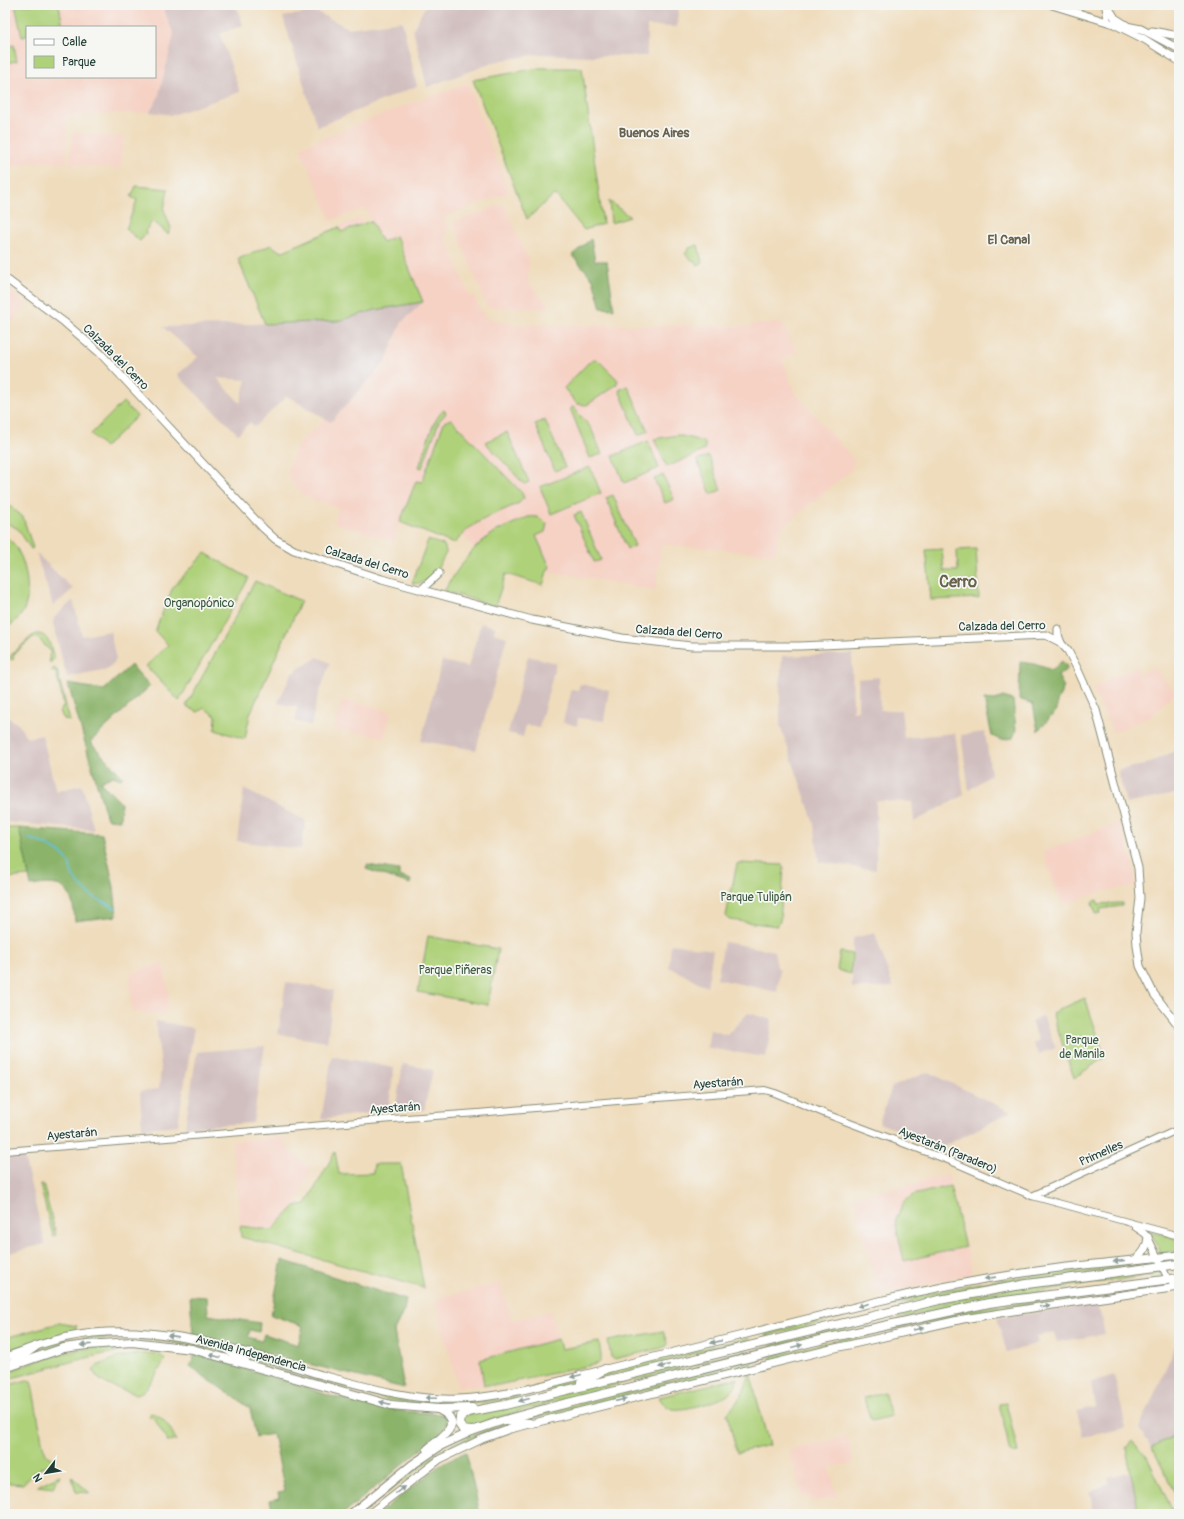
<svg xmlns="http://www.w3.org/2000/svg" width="1184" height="1519" font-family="Pangolin,sans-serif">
<rect width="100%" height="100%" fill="#f6f6f2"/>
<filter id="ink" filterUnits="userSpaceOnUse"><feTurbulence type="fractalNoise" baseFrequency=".025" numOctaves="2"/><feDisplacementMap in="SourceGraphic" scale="8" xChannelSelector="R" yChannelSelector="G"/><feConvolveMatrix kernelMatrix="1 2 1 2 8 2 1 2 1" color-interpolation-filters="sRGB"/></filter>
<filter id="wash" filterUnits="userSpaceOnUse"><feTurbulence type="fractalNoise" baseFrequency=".012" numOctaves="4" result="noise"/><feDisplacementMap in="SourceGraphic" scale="16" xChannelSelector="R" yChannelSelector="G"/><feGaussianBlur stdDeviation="0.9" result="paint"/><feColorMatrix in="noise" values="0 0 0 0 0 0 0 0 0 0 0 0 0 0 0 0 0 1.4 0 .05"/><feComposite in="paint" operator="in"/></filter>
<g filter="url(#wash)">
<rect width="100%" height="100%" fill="#efdcbc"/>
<g fill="#f6d2c5" fill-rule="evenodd">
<path d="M5,5H162L175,34L158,98L150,112L66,116L67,163L36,161L5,169ZM27,27H155V77H27Z"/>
<path d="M467,84L509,192L443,217L448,230L445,236L470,297L474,296L483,315L489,319L515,325L751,326V324H783L797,352L783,360L794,392L854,460L851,470L782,528L774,554L661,544L656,590L547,571L543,585L506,574L495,606L466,558L475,549L461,534L454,544L400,522L394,542L333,522L339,508L306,497L299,491L289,478L288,468L293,455L300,441L326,419L331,422L378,370L395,341L402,322L423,302L396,236L382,242L365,208L331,220L300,148L363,122L425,98Z"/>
<path d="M73,132L124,137L120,169L69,164Z"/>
<path d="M504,204L529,262L528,282L552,309L487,307L453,222Z"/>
<path d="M359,218L362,224L341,232L339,227Z"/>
<path d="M5,287L27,303L7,329L5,327Z"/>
<path d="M1136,666L1139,674L1153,667L1175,692L1155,713L1114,733L1092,688Z"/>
<path d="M342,700L368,705L391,712L384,737L334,729Z"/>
<path d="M1120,822L1133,863L1136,885L1104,891L1062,905L1043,852Z"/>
<path d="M163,962L169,997L165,1015L132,1011L130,974Z"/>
<path d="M283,1137L290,1152L312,1169L295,1206L272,1230L240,1226L232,1141Z"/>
<path d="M948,1175L972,1271L969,1274L878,1296L854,1198Z"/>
<path d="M500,1283L512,1320L551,1311L558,1339L481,1360L484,1385L458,1387L435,1299Z"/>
<path d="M847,1436L854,1462L830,1468L837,1497L811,1502L810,1495L802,1496L789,1451Z"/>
</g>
<g fill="#d1bfbf" fill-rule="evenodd">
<path d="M162,5H236L243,25L220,34L240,92L172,115L150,112L158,98L174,35Z"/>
<path d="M426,5H679L677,27L647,26V56H590L539,54L498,61L427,87L413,29Z"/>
<path d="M315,11L348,28L402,21L417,86L317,127L283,17Z"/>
<path d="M423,302L402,322L385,362L331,422L287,396L255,427L250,422L238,434L177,375L198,357L163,327L338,321L375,310ZM217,378L246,380L240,403Z"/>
<path d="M36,553L73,589L53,606Z"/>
<path d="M73,600L82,636L110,631L116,660L108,669L67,677L53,624L54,618Z"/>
<path d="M481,623L495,627L494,633L507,637L476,750L421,741L442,661L468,667Z"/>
<path d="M852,654L853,712L858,711V679L879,677L880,710H901L904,738L955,733L964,795L914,822L912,802L876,801V870L819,862L814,823L780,725V688L782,656Z"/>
<path d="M528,656L556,663L539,728L526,725L523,737L508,733Z"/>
<path d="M318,657L330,663L316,702L311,726L295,721L297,707L278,703L292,673Z"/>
<path d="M580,684L609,690L604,721L578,718L577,726L563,722L571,689L578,690Z"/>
<path d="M5,716L18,724L27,738L42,735L56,791L82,785L94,830L5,822Z"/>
<path d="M985,732L991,774L969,790L961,735Z"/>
<path d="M1175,751L1179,773V793L1126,804L1118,770L1144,765Z"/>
<path d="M244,789L306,821L301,849L237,841Z"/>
<path d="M875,933L893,987L852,988L853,938Z"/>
<path d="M724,942L774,951L777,967L780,970L777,992L717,979Z"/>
<path d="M671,944L713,950L707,987L669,967Z"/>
<path d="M286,982L334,990L327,1042L278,1034Z"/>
<path d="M748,1013L772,1020L766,1057L707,1048L710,1030L727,1035Z"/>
<path d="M1043,1016L1056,1048L1038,1054L1033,1043L1039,1040L1031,1022Z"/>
<path d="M156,1021L194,1028L180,1111L178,1125L144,1128L142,1127L140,1091L159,1089L161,1067Z"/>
<path d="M265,1046L261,1069L253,1123L185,1127L197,1052Z"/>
<path d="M332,1056L394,1068L388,1111L321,1119Z"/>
<path d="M403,1064L433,1070L424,1110H395Z"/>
<path d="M928,1072L1011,1112L942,1147L879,1123L892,1087Z"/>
<path d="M24,1157L45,1244L5,1254V1158Z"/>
<path d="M1098,1304L1105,1334L1057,1342L1054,1333L1036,1336L1038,1343L1007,1353L997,1318Z"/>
<path d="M1179,1338V1433L1152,1447L1139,1429Z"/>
<path d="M1114,1375L1126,1428L1083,1437L1077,1411L1095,1407L1091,1382Z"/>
<path d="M1130,1472L1137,1504L1135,1514H1095L1089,1492L1108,1483V1477Z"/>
</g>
<g fill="#afd17a" stroke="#678757">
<path d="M15,5H59L63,27H27V36L22,37Z"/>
<path d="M14,45L17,61L5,63V47Z"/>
<path d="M539,68H582L603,224L584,230L555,194L527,219L473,80Z"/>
<path d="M136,186L168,189L164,210L171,228L168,234L153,221L145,231L146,234L140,241L126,229L137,200L131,197Z"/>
<path d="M609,201L630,217L611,223Z"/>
<path d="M371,221L382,242L396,236L423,302L375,310L338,321L265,324L238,259L271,245L281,252L339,227L341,232Z"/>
<path d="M698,245L702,263L698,265L685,254L689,248Z"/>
<path d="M591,360H598L616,378L618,381L616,385L587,405L577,404L564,388Z"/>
<path d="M628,386L648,431L638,435L619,390Z"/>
<path d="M123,402L137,416L105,447L91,434Z"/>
<path d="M573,407L591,428L602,454L590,458L570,408Z"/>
<path d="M444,410L446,413L439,421L422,468L419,467C425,452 431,420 444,410Z"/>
<path d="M451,419L522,493L524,498L519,503C494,515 471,521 454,544L400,522L416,481L422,482L444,422Z"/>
<path d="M545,420L565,467L555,471L535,424Z"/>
<path d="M507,432L529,482L524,484L485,442Z"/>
<path d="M678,435L705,442V450L667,467L654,439Z"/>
<path d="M648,441L659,468L624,483L613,456Z"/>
<path d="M709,456L721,490L711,494L697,460Z"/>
<path d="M590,467L601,493L551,514L540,487Z"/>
<path d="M663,475L674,499L665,503L654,479Z"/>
<path d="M613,495L635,546L627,549L606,498Z"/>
<path d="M5,502L23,517L33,548L31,549L18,529L5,522Z"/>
<path d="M581,512L601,560L594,562L574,515Z"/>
<path d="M528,517C536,516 541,517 547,524L545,532L536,536L550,567L547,571L543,585L506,574L495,606L444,591C458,569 473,544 497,531C507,526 517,522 528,517Z"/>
<path d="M5,537C24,545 32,589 25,607C22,617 13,623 5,630Z"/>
<path d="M428,540L444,545L446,551V553C438,567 430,587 412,583Z"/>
<path d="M942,549L944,571H958L957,550L976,549L979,598L931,600L926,550Z"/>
<path d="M205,553L249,578L179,701L146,666L168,645L155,631L173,587Z"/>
<path d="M255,581L301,601L250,714L245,739L215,730L216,716L204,708L198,712L186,706Z"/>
<path d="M37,634C50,634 51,649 54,659L50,663L49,655L51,652L37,637L35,639L33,637L13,655L14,659L11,660L10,656L32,636Z"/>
<path d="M54,668L57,670L70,721L65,720L62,716L60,710L64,706L56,672H52V670Z"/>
<path d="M5,828H19L29,876L5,878Z"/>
<path d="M740,863L782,865L784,867L780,921L777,926L730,920L726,916L737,864Z"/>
<path d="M1097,900L1098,904L1122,903V906L1100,909L1101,913L1096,914L1092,902Z"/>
<path d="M428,936L498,949L488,1005L418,992Z"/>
<path d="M840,952L852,954L851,974L837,970Z"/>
<path d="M1085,998L1105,1057L1074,1078L1052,1013Z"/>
<path d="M335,1152L339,1174L373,1173L374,1164H401L424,1288L241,1237L240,1226L272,1230L295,1206L306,1204Z"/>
<path d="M41,1184H43L56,1235L54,1236H53L40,1185Z"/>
<path d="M950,1186L965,1247L904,1261L895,1221L904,1202L913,1195Z"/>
<path d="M1146,1230L1179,1239V1251L1159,1254C1158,1243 1154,1237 1146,1230Z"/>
<path d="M1155,1259L1157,1263L980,1287L880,1308V1304L979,1283L1081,1268Z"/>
<path d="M1159,1269L1162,1274L1071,1286L999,1297L899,1318L896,1316V1314L997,1290Z"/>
<path d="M1162,1283L1163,1286L1011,1307L883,1331V1330L965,1310Z"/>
<path d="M869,1307L870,1310L767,1336L765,1335L766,1333Z"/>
<path d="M871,1319L874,1321L872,1324L771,1347V1345Z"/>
<path d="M59,1323L77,1326L74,1331L5,1351V1338Z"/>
<path d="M663,1331L667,1343L666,1346L662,1348L614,1359L611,1357L608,1341Z"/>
<path d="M871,1332V1335L772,1360L770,1359L771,1356Z"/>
<path d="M125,1335C159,1336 207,1340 236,1357C183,1342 128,1332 73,1343C57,1346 41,1352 25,1356C53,1336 92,1338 125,1335Z"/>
<path d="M748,1338L750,1339L749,1340L591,1380L604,1372Z"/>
<path d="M558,1339L561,1349L599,1342L601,1355V1361L597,1364L498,1385H484L480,1360Z"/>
<path d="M100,1347L145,1348C97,1352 51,1368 5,1380V1373C36,1361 66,1350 100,1347Z"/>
<path d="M747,1350L745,1352L580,1394L496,1418L470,1428L464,1429L461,1418L463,1416Z"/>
<path d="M140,1354C148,1354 160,1351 165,1360C159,1369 148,1393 136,1394C122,1389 100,1386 93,1371L95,1367L115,1358Z"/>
<path d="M242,1355L376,1393L417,1400H485L590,1376C573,1385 554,1389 536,1393C487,1405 438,1409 389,1400C360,1394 332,1384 304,1376C284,1370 259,1367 242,1355Z"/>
<path d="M752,1360L753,1362L752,1364L514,1423C489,1431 464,1441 441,1454C413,1471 387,1494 361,1514H357C390,1488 422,1459 459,1441C477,1433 495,1427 514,1420Z"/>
<path d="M750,1373L769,1445L737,1453L727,1414C739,1401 745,1390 750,1373Z"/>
<path d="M738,1378C736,1384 734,1390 729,1394C721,1401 684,1411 673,1409C666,1407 662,1403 659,1397Z"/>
<path d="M27,1380L31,1381L32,1384L43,1446L47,1455L54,1459L53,1462C40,1467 32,1473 23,1484L9,1483L5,1479V1386Z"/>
<path d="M884,1392L891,1416L871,1421L864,1398Z"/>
<path d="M1006,1403L1018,1452L1011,1453L999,1404Z"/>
<path d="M151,1413C164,1416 171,1429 176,1440L168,1442L154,1418L150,1417L149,1414Z"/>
<path d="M1179,1433V1501L1152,1447Z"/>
<path d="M1132,1441L1147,1457L1174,1514H1135L1137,1504L1126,1448Z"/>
<path d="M60,1475L53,1488L37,1486Z"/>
<path d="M72,1477L90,1493L76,1492Z"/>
</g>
<g fill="#8bb36a" stroke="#55784f">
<path d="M591,239L595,261H607L614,309L601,308L593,279L572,255Z"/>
<path d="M1062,661L1068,668L1058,676L1064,687L1057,701V710L1038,731L1033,704L1019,699L1020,662L1034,664L1052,670Z"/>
<path d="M131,665L150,686L90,742L123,777L121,779L113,776L100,782L121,803L120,820L107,819L68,684L104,690Z"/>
<path d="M1003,697L1013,700L1016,730L1013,738L1001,740L992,736L984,699L995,700Z"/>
<path d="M19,828L102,834L114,887L117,916L75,921C74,909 72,887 56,885C48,883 39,885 31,886Z"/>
<path d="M367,865L399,870V876L411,880L410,884L366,869Z"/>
<path d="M282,1260L406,1300L404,1310L394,1331L404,1388L193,1335L190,1296L207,1297L208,1315L260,1323L259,1332L250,1330L248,1337L262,1341L264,1334L298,1345L303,1326L271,1315Z"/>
<path d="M195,1354L277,1378L334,1397L402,1411L441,1414L445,1416L448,1425L437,1436L343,1514H273L270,1500L279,1498L278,1492L285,1491L273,1434L256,1437L250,1408L190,1367Z"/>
<path d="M466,1452L480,1514H378L443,1463Z"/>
</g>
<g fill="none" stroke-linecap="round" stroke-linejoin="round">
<path stroke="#5fc3dd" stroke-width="1.5" d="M26,837C38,841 63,851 68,861C71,866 71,871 73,876C76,882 83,888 87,892C97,901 106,902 116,909"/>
</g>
</g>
<g filter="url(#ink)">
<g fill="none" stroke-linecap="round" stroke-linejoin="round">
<defs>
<g id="secondary">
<path d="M1105,5L1108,22"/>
<path d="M5,1151L254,1131L392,1119L478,1113L617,1101L765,1090L775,1093L826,1114L953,1162L1032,1196L1179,1236"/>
<path d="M1032,1196L1179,1129"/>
<path d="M1135,1227L1144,1233L1148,1237L1168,1279L1176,1287"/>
</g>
<g id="primary">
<path d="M1052,5L1114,24L1144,39L1179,61"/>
<path d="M1107,5L1115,18L1126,25"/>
<path d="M1063,6L1081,5"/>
<path d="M1121,25L1141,29L1179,49"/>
<path d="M1152,31L1179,36"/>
<path d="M5,278L64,322L100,353L263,528L275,539L294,550L382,579L532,620L622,638L691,646H800L1046,635L1060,642L1068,651L1077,668L1096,710L1138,868L1140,898L1136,932L1137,945L1140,966L1154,994L1179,1026"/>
<path d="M421,590L439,573"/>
<path d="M1058,629V635L1061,643"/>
<path d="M1136,1259C1144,1253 1147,1247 1148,1237"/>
<path d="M5,1357C26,1350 47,1341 68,1337C154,1319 241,1351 322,1375C367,1387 412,1401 458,1399C508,1397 557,1381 606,1369C696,1347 785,1324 875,1302C936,1287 997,1276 1059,1268C1099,1263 1139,1260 1179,1255"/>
<path d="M369,1514L440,1459L482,1439L510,1429L831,1349L963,1319L1039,1307L1179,1287"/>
</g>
<g id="highway">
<path d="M225,1348L245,1361"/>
<path d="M13,1362L35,1347"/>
<path d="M5,1368L64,1348L87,1345L132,1342L192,1349L391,1405L438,1409L472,1408"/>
<path d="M581,1383L605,1369"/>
<path d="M506,1421L529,1423"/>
<path d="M471,1431L463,1430L459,1424L460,1417L468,1412L505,1405L939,1300L1027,1284L1179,1264"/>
<path d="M428,1449C441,1437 467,1423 438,1409"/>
<path d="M351,1514L412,1465L440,1446L472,1431L501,1421L548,1408L820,1340L989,1303L1179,1278"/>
</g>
</defs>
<use href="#secondary" stroke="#878c78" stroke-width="8"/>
<use href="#primary" stroke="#878c78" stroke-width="9"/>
<use href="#highway" stroke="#878c78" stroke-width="10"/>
<use href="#secondary" stroke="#fff" stroke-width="6"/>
<use href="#primary" stroke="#fff" stroke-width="7"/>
<use href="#highway" stroke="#fff" stroke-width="8"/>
</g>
<defs><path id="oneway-solid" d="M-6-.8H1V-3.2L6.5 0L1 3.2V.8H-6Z"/></defs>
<g fill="#8f9e9a">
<use href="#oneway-solid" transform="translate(1119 1261) rotate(175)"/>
<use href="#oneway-solid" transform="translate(990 1278) rotate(172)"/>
<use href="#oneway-solid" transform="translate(863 1305) rotate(165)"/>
<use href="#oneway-solid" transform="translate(1045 1306) rotate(-7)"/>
<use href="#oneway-solid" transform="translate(918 1329) rotate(-12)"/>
<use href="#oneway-solid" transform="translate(173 1336) rotate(-172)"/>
<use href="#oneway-solid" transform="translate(716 1342) rotate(167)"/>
<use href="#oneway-solid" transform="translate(86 1345) rotate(173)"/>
<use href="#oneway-solid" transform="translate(797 1346) rotate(-14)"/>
<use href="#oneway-solid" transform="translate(215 1356) rotate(-165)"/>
<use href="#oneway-solid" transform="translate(664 1366) rotate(166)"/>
<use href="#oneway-solid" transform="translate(576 1376) rotate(166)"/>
<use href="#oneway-solid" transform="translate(431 1398) rotate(-177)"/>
<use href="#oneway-solid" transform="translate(524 1400) rotate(166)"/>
<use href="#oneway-solid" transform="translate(621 1400) rotate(-13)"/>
<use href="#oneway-solid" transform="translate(385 1403) rotate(-167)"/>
<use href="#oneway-solid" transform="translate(400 1490) rotate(-38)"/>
</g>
</g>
<g text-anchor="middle" stroke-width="3.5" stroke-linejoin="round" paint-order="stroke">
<g font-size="12" fill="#1f3d34" stroke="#f6f6f2">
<text transform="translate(116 357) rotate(45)" y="4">Calzada del Cerro</text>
<text transform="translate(367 562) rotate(17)" y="4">Calzada del Cerro</text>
<text transform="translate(1002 626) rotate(-1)" y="4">Calzada del Cerro</text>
<text transform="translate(679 632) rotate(4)" y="4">Calzada del Cerro</text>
<text transform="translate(718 1083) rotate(-4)" y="4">Ayestarán</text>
<text transform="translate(395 1108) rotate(-4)" y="4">Ayestarán</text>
<text transform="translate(72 1134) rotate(-5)" y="4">Ayestarán</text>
<text transform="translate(948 1150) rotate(22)" y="4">Ayestarán (Paradero)</text>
<text transform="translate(1101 1153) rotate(-24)" y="4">Primelles</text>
<text transform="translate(251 1353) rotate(15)" y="4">Avenida Independencia</text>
</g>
<g font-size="12" fill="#3c5b42" stroke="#f6f6f2">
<text x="199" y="607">Organopónico</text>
<text x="756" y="901">Parque Tulipán</text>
<text x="455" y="974">Parque Piñeras</text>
<text x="1082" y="1044">Parque<tspan x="1082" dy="14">de Manila</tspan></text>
</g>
<g font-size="13" font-weight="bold" fill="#67614d" stroke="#f6f6f2">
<text x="654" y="137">Buenos Aires</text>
<text x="1009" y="244">El Canal</text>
</g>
<g font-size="16" font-weight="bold" fill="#67614d" stroke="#f6f6f2">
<text x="958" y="587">Cerro</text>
</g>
</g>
<rect width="1184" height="1519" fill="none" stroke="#f6f6f2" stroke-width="20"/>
<rect x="26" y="26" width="130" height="52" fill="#f6f6f2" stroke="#a0aca6"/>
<rect x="34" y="39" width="20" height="6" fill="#ffffff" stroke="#a0aca6"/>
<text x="62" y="46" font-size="12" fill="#1f3d34">Calle</text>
<rect x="34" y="56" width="20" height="12" fill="#afd17a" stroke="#a0aca6"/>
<text x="62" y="66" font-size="12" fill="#1f3d34">Parque</text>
<g transform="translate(46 1473) rotate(239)" stroke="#f6f6f2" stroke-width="3" paint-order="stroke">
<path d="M0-3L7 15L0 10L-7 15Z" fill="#1f3d34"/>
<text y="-6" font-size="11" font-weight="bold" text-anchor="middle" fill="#1f3d34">N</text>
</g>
</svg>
